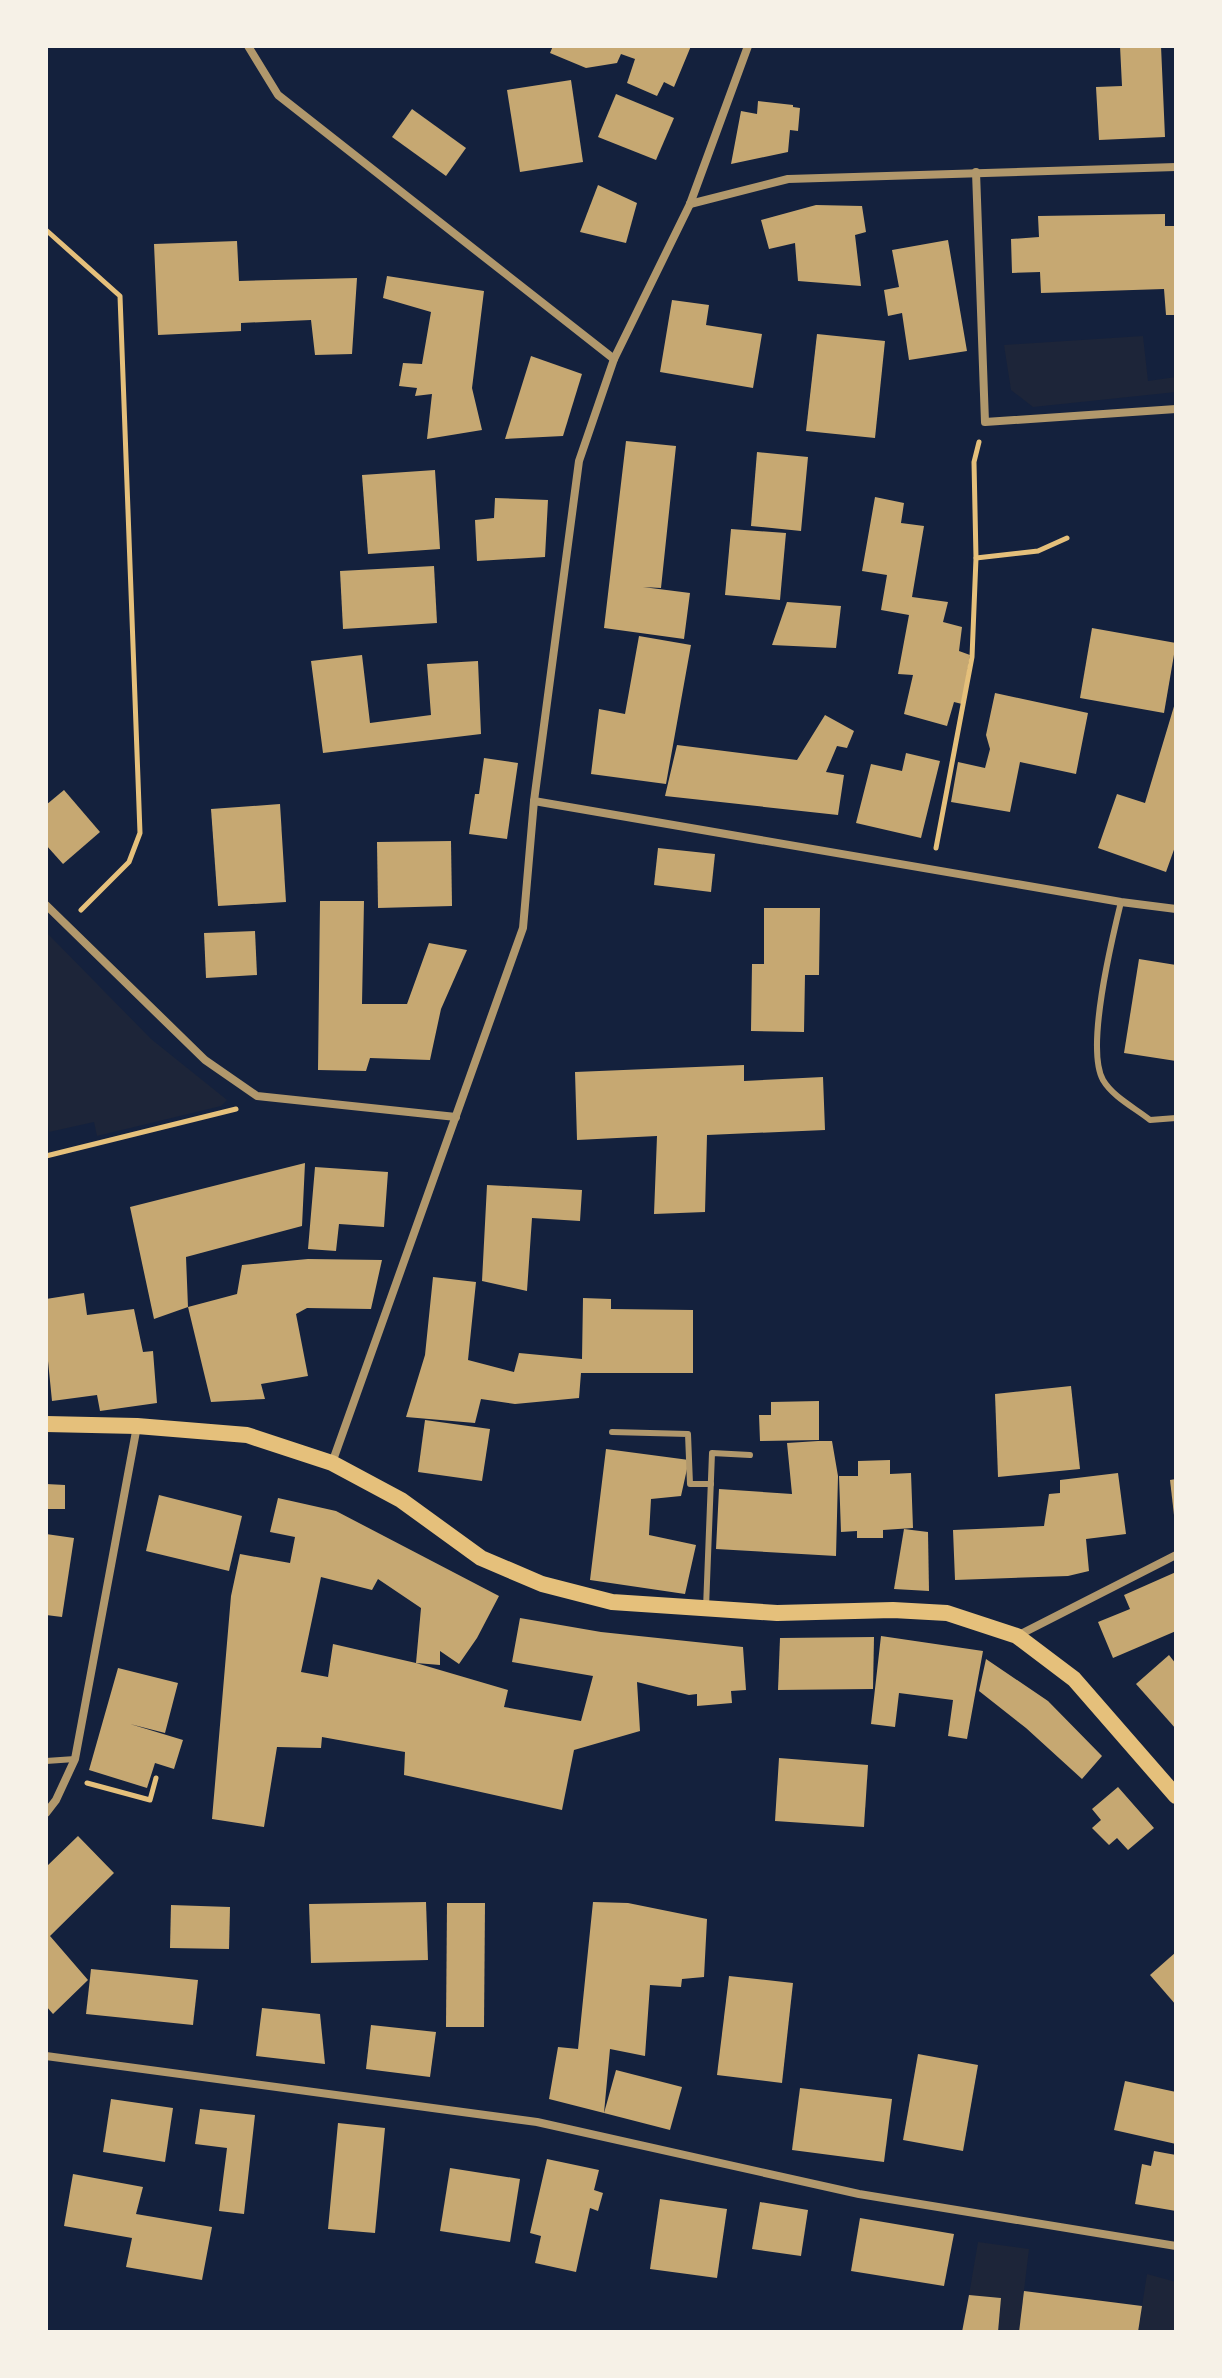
<svg xmlns="http://www.w3.org/2000/svg" width="1222" height="2378" font-family="Overpass,sans-serif">
<rect width="100%" height="100%" fill="#14213d"/>
<g fill="#1d2539">
<path d="M1143,336L1148,381L1176,377V392L1033,407L1011,390L1004,345Z"/>
<path d="M46,932L151,1039L227,1100L221,1106L97,1136L94,1122L49,1132L46,1106Z"/>
<path d="M978,2242L1029,2249L1019,2332H998L1001,2298L969,2295Z"/>
<path d="M1147,2274L1176,2282V2332H1138Z"/>
</g>
<g fill="#c6a872" fill-rule="evenodd">
<path d="M553,46H691L674,87L664,82L657,96L627,83L635,59L621,54L617,63L586,68L550,53Z"/>
<path d="M1120,46H1161L1165,137L1099,140L1096,87L1122,86Z"/>
<path d="M571,80L583,162L520,172L507,90Z"/>
<path d="M616,94L674,118L656,160L598,137Z"/>
<path d="M758,101L793,105V107L800,108L798,131L790,130L788,152L731,164L741,111L757,114Z"/>
<path d="M412,109L466,148L446,176L392,137Z"/>
<path d="M598,185L637,203L626,243L580,232Z"/>
<path d="M816,205L862,206L866,232L855,235L861,286L798,281L795,243L769,249L761,220Z"/>
<path d="M1165,214V226H1176V315H1166L1164,289L1041,293L1040,272L1012,273L1011,239L1039,237L1038,216Z"/>
<path d="M948,240L967,351L909,360L902,313L888,316L884,290L899,287L892,250Z"/>
<path d="M237,241L239,281L357,278L352,354L315,355L311,320L241,323V331L158,335L154,244Z"/>
<path d="M387,276L484,291L472,388L482,430L427,439L432,394L415,396L417,388L399,386L403,363L422,364L431,312L383,298Z"/>
<path d="M672,300L709,305L706,325L762,334L753,388L660,372Z"/>
<path d="M817,334L885,341L875,438L806,431Z"/>
<path d="M531,356L582,374L563,436L505,439Z"/>
<path d="M626,441L676,446L661,588L643,587L690,593L684,639L604,628Z"/>
<path d="M757,452L808,457L801,531L751,526Z"/>
<path d="M435,470L440,549L368,554L362,475Z"/>
<path d="M875,497L904,503L901,523L924,526L912,597L948,602L943,622L962,627L959,651L970,655L962,704L954,702L947,726L904,714L913,675L898,674L909,615L881,610L887,575L862,571Z"/>
<path d="M495,498L548,500L545,557L477,561L475,520L494,518Z"/>
<path d="M731,529L786,533L780,600L725,595Z"/>
<path d="M434,566L437,623L343,629L340,571Z"/>
<path d="M787,602L841,606L836,648L772,645Z"/>
<path d="M1092,628L1176,643L1164,713L1080,698Z"/>
<path d="M639,636L691,645L666,784L591,774L599,709L625,714Z"/>
<path d="M362,655L370,723L431,715L427,664L478,661L481,734L323,753L311,661Z"/>
<path d="M995,693L1088,713L1076,774L1020,762L1010,812L951,802L958,762L985,768L990,749L986,735Z"/>
<path d="M1175,703L1176,844L1166,872L1098,848L1117,794L1145,803Z"/>
<path d="M825,715L854,731L847,748L837,746L826,772L844,775L838,815L665,796L677,745L797,760Z"/>
<path d="M906,753L940,761L921,838L856,823L871,764L902,771Z"/>
<path d="M484,758L518,763L507,839L469,834L475,794H479Z"/>
<path d="M64,790L100,832L63,864L46,845V805Z"/>
<path d="M280,804L286,902L218,906L211,809Z"/>
<path d="M451,841L452,906L378,908L377,842Z"/>
<path d="M658,848L715,854L711,892L654,885Z"/>
<path d="M320,901H364L362,1004H407L429,943L467,950L441,1009L430,1060L370,1058L366,1071L318,1070Z"/>
<path d="M764,908H820L819,975H805L804,1032L751,1031L752,964H764Z"/>
<path d="M255,931L257,975L206,978L204,933Z"/>
<path d="M1139,959L1176,965V1061L1124,1053Z"/>
<path d="M744,1065V1081L823,1077L825,1130L707,1135L705,1212L654,1214L657,1136L577,1140L575,1072Z"/>
<path d="M305,1163L302,1226L186,1257L188,1307L154,1319L130,1207Z"/>
<path d="M315,1167L388,1172L384,1227L339,1224L336,1251L308,1249Z"/>
<path d="M487,1185L582,1190L580,1221L532,1218L527,1291L482,1281Z"/>
<path d="M308,1259L382,1260L371,1309L307,1308L296,1314L308,1376L261,1384L265,1399L211,1402L188,1307L237,1294L242,1265Z"/>
<path d="M433,1277L476,1282L468,1360L514,1372L519,1353L582,1359L583,1298L611,1299V1309L693,1310V1373H581L579,1398L515,1404L481,1399L475,1423L406,1417L425,1355Z"/>
<path d="M84,1293L87,1315L134,1309L143,1352L153,1351L157,1403L100,1411L97,1395L52,1401L46,1341V1299Z"/>
<path d="M1071,1386L1080,1469L998,1477L995,1394Z"/>
<path d="M819,1401V1440L760,1441L759,1415H771V1402Z"/>
<path d="M425,1420L490,1429L482,1481L418,1472Z"/>
<path d="M818,1441H832L838,1476L836,1556L716,1549L719,1489L792,1494L787,1443Z"/>
<path d="M606,1449L689,1460L681,1496L651,1499L649,1535L696,1545L685,1594L590,1580Z"/>
<path d="M890,1460V1474L911,1473L913,1528L883,1530V1538H857V1531L841,1532L839,1476H858V1461Z"/>
<path d="M1118,1473L1126,1534L1086,1539L1089,1571L1068,1576L955,1580L953,1530L1044,1526L1049,1494L1060,1493V1480Z"/>
<path d="M1176,1479V1515H1174L1170,1480Z"/>
<path d="M46,1484L65,1485V1509H46Z"/>
<path d="M159,1495L242,1516L229,1571L146,1551Z"/>
<path d="M278,1498L336,1511L499,1596L477,1638L459,1664L440,1651V1665L416,1663L508,1690L504,1707L581,1721L593,1676L512,1662L520,1618L601,1632L743,1647L746,1690L731,1691L732,1703L697,1706V1694L689,1695L637,1682L640,1731L574,1750L562,1810L404,1775L405,1752L322,1737L321,1748L277,1747L264,1827L212,1819L231,1596L240,1554L290,1563L295,1537L270,1532ZM321,1577L372,1590L378,1579L421,1608L416,1663L333,1644L328,1677L301,1672Z"/>
<path d="M904,1529L928,1532L929,1591L894,1589Z"/>
<path d="M46,1534L74,1538L62,1617L46,1615Z"/>
<path d="M1176,1572V1631L1113,1658L1098,1622L1130,1609L1124,1595Z"/>
<path d="M881,1636L983,1651L967,1739L948,1736L953,1700L899,1693L895,1727L871,1724Z"/>
<path d="M874,1637L873,1689L778,1690L780,1638Z"/>
<path d="M1169,1655L1176,1664V1729L1136,1684Z"/>
<path d="M986,1659L1048,1701L1102,1756L1082,1779L1026,1728L979,1691Z"/>
<path d="M118,1668L178,1683L165,1733L130,1724L183,1740L174,1769L155,1763L147,1788L89,1770Z"/>
<path d="M779,1758L868,1765L864,1827L775,1821Z"/>
<path d="M1118,1787L1154,1828L1128,1850L1117,1838L1109,1845L1092,1828L1101,1820L1092,1809Z"/>
<path d="M78,1836L114,1873L50,1936L88,1980L53,2014L46,2006V1867Z"/>
<path d="M426,1902L428,1960L311,1963L309,1904Z"/>
<path d="M593,1902L628,1903L707,1919L704,1977L682,1979L681,1987L650,1985L645,2056L610,2049L604,2113L549,2099L558,2047L578,2049Z"/>
<path d="M447,1903H485L484,2027H446Z"/>
<path d="M171,1905L230,1907L229,1949L170,1948Z"/>
<path d="M1176,1952V2005L1150,1975Z"/>
<path d="M91,1969L198,1980L193,2025L86,2014Z"/>
<path d="M729,1976L793,1983L782,2083L717,2075Z"/>
<path d="M262,2008L320,2014L325,2064L256,2056Z"/>
<path d="M371,2025L436,2032L430,2077L366,2069Z"/>
<path d="M918,2054L978,2065L963,2151L903,2140Z"/>
<path d="M616,2070L682,2087L670,2130L604,2113Z"/>
<path d="M1125,2081L1176,2092V2144L1114,2130Z"/>
<path d="M800,2088L892,2099L884,2162L792,2150Z"/>
<path d="M111,2099L173,2108L165,2162L103,2152Z"/>
<path d="M200,2109L255,2115L244,2214L219,2211L227,2148L195,2144Z"/>
<path d="M338,2123L385,2128L375,2233L328,2229Z"/>
<path d="M1154,2151L1176,2155V2211L1135,2204L1142,2164L1151,2166Z"/>
<path d="M547,2159L599,2170L594,2190L603,2193L598,2211L590,2208L576,2272L535,2263L541,2236L530,2233Z"/>
<path d="M450,2168L520,2179L510,2242L440,2231Z"/>
<path d="M73,2174L143,2187L136,2214L212,2227L202,2280L126,2267L132,2238L64,2226Z"/>
<path d="M660,2199L727,2209L717,2278L650,2269Z"/>
<path d="M760,2202L808,2210L801,2256L752,2249Z"/>
<path d="M860,2218L954,2234L944,2286L851,2271Z"/>
<path d="M1024,2291L1142,2306L1138,2332H1019Z"/>
<path d="M969,2295L1001,2298L998,2332H962Z"/>
</g>
<g fill="none" stroke-linecap="round" stroke-linejoin="round">
<g stroke="#e5c07b" stroke-width="5">
<path d="M46,230L120,296L140,833L129,862L81,910"/>
<path d="M976,558L1038,551L1067,538"/>
<path d="M936,848L972,657L976,558L974,462L979,442"/>
<path d="M46,1156L236,1109"/>
<path d="M87,1783L150,1800L156,1778"/>
</g>
<g stroke="#b1986c" stroke-width="6">
<path d="M1121,902C1112,939 1085,1048 1103,1080C1113,1097 1135,1108 1150,1120L1176,1118"/>
<path d="M612,1432L688,1434L690,1484H711"/>
<path d="M706,1608L712,1453L750,1455"/>
<path d="M46,1761L75,1759"/>
</g>
<g stroke="#b1986c" stroke-width="8">
<path d="M248,46L278,95L614,359"/>
<path d="M976,172L985,422L1176,409"/>
<path d="M690,204L788,179L1176,167"/>
<path d="M534,801L1121,902L1176,909"/>
<path d="M46,905L205,1060L257,1096L456,1117"/>
<path d="M332,1463L523,928L534,801L579,461L614,359L690,204L748,46"/>
<path d="M1017,1636L1176,1555"/>
<path d="M46,1813L56,1800L75,1759L137,1426"/>
<path d="M46,2056L537,2122L859,2194L1176,2246"/>
</g>
<path stroke="#e5c07b" stroke-width="16" d="M46,1424L137,1426L247,1435L332,1463L401,1500L481,1558L542,1584L612,1602L777,1613L893,1610L947,1613L1017,1636L1074,1679L1176,1796"/>
</g>
<rect width="1222" height="2378" fill="none" stroke="#f6f1e7" stroke-width="96"/>
</svg>
